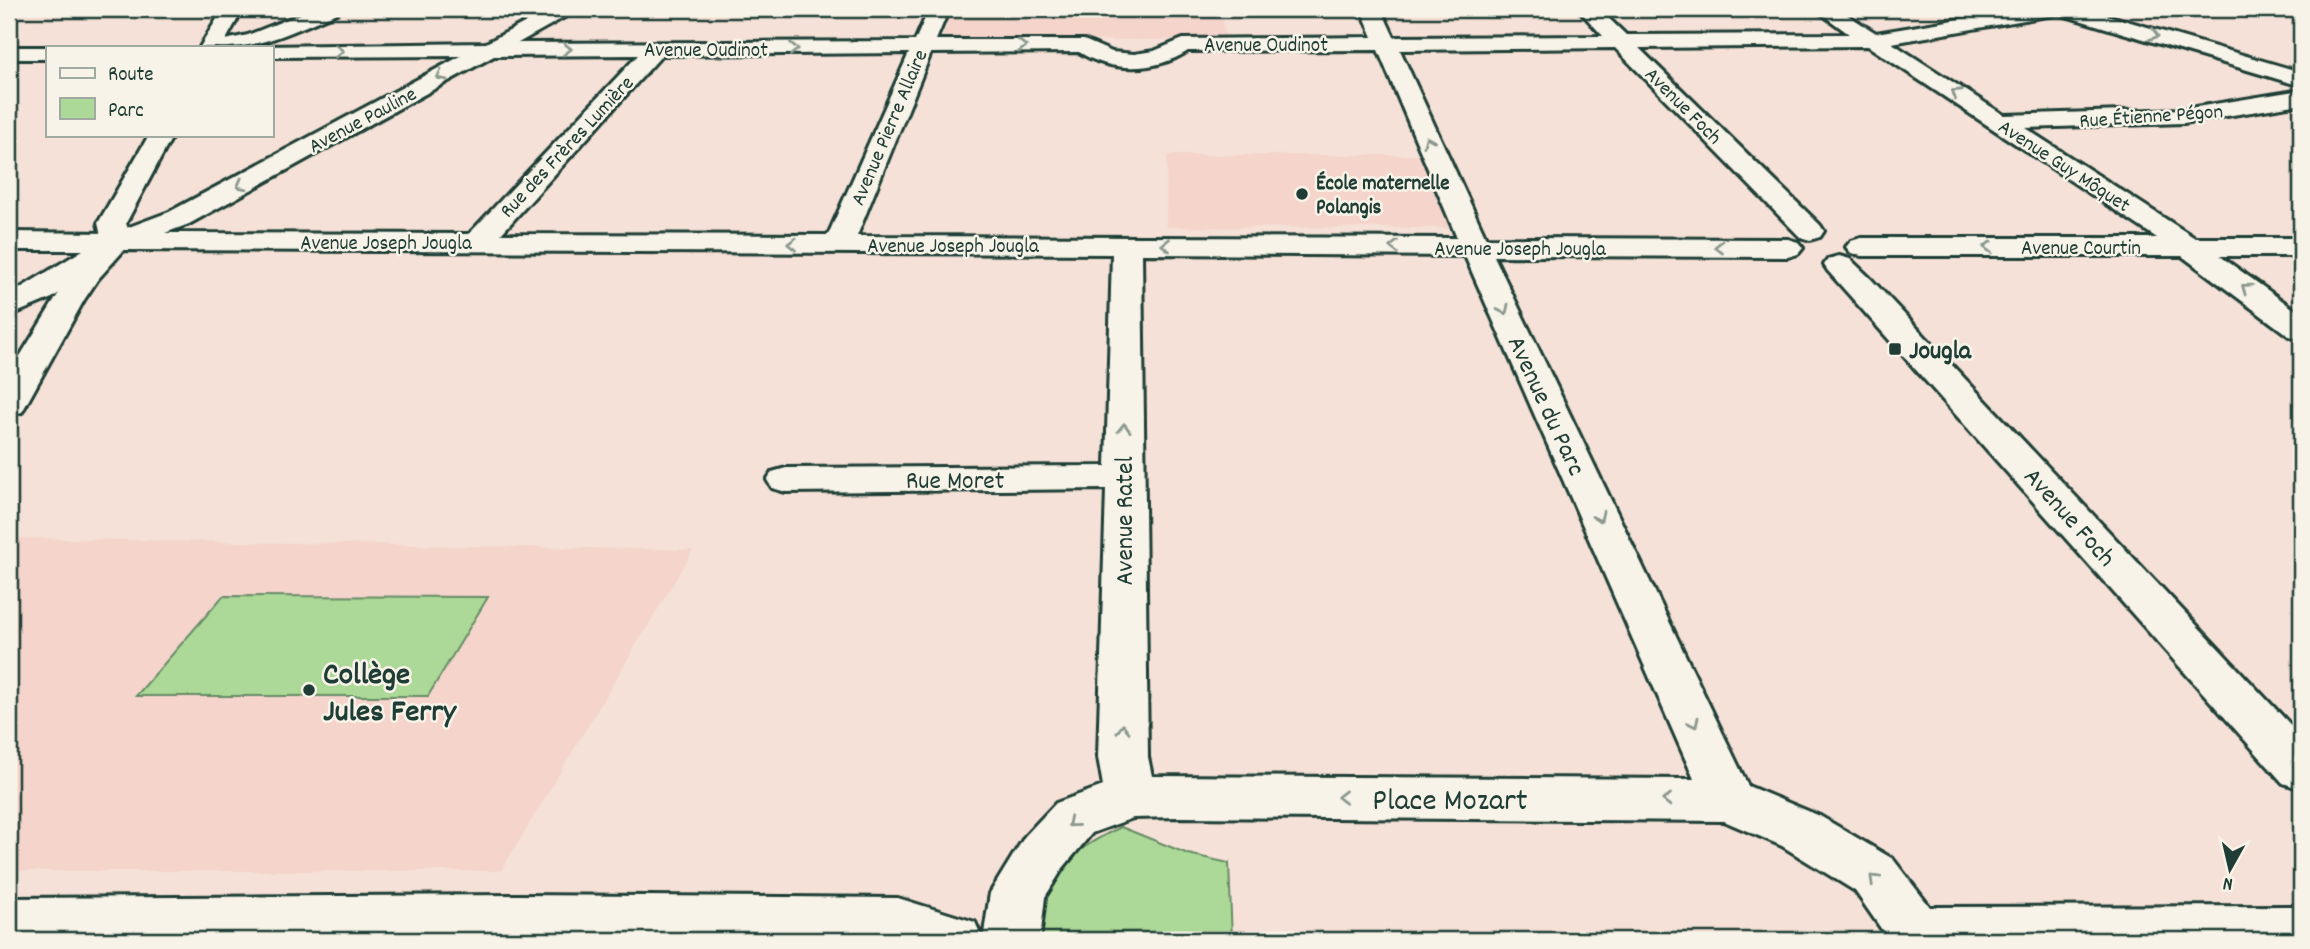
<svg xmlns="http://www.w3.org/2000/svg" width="2310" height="949" font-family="Dekko,sans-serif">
<rect width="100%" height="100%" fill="#f5e1d7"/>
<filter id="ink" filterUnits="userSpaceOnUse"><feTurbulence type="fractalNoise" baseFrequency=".0143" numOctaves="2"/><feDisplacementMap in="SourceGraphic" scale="14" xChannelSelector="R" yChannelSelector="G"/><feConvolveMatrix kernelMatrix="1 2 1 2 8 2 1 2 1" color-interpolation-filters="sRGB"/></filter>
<g filter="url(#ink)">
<g fill="#f4d4cb">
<path d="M953,9H1220L1226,39L940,42Z"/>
<path d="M1167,155H1422L1449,228L1166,227Z"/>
<path d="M9,538L693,550L501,871H9Z"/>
</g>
<g fill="#acd997" stroke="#668b66" stroke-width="2">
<path d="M223,596L488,597L428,696H136Z"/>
<path d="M1121,827L1188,854L1229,863L1232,940H1037C1033,879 1071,850 1121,827Z"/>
</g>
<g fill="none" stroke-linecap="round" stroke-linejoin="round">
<defs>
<g id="street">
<path d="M313,9H340L337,13C293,31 262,49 213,47L216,42L248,35Z"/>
<path d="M551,9H575L572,13L518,43L915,41L929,9H949L936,40H1084L1112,52L1134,54L1154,51L1183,39L1373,37L1361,9H1381L1394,37L1603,36L1578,9H1599L1626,35L1849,34L1815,9H1838L1876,33L2020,9H2086L2301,72V86L2059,14L1892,43L2004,115L2184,109L2301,90V104L2184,123L2025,128L2195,238H2301V256H2220L2301,314V339L2289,336L2182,256H1861L1851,253L1846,247L1851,241L1861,238H2157L1868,46L1639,48L1820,225L1824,231L1820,237L1810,240L1800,237L1615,48L1400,50L1486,238L1788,239L1798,242L1803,248L1798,254L1788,257L1494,256L1748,786L1820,816L1893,859L1930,907L2301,906V940H1889L1855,891L1782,846L1724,821L1177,817L1133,818L1092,833L1063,868L1045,897L1040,940H9V898L519,895L898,898L975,922L983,940L990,893L1025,836L1056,803L1103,786L1098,757L1106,489L786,492L772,488L767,480L772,472L786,468L1106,466L1112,254L123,250L52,298L9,316V295L83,250H9V232L113,233L169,212L461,56L271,57V47L263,46L486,43ZM1378,50L1457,238L857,236L931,53L1079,52C1111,73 1156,72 1188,51ZM909,53L828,235L501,234L662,55ZM638,55L469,234L165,233L189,224L494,56ZM1142,254L1465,256L1694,779L1152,776L1148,757Z"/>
<path d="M9,47H50H47V59H9Z"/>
<path d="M1839,256L1850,259L1871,279L2301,736V789L2283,783L1828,271L1824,265L1828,259Z"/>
</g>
<g id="secondary">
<path d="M223,9H243L222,47H200Z"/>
<path d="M149,135H173L126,223L132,241L98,279L84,300L22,412L9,415V374L75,267L102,240L98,223Z"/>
</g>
</defs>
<use href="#street" stroke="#1f3d34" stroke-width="6"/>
<use href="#secondary" stroke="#1f3d34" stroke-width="6"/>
<use href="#street" fill="#f7f3e8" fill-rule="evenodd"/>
<use href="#secondary" fill="#f7f3e8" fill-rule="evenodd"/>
</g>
<defs><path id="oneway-chevron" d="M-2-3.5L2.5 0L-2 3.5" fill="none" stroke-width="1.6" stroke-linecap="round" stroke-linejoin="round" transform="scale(1.75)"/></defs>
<g stroke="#8b988e">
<use href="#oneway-chevron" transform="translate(2154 35) rotate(17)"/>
<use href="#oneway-chevron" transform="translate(1022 46)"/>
<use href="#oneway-chevron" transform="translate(567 49)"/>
<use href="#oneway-chevron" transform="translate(794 49)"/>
<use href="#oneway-chevron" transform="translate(339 51)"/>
<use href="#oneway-chevron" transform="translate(441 76) rotate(152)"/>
<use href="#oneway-chevron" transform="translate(1956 93) rotate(-147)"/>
<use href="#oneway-chevron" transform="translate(1428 141) rotate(-114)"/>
<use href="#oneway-chevron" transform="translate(241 185) rotate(152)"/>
<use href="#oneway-chevron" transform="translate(792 244) rotate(-180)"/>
<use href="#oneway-chevron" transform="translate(1166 245) rotate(-180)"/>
<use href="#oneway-chevron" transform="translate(1394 247) rotate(-180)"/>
<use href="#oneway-chevron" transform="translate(1719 247) rotate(180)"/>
<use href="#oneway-chevron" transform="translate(1988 247) rotate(-180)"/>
<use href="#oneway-chevron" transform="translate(2246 288) rotate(-144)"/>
<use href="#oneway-chevron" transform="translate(1504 310) rotate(65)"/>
<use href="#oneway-chevron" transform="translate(1124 428) rotate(-89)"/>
<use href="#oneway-chevron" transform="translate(1599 517) rotate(65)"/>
<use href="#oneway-chevron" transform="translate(1694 723) rotate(65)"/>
<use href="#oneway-chevron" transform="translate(1123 729) rotate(-90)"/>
<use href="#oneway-chevron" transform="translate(1342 797) rotate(-180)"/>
<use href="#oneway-chevron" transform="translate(1667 800) rotate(-180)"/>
<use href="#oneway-chevron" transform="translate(1072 823) rotate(140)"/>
<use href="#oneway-chevron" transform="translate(1874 879) rotate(-136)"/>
</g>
</g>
<g fill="#1f3d34" stroke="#f7f3e8" stroke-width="2.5">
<circle cx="1302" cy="194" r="7"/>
<rect x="1888" y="342" width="14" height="14" rx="3.5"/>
<circle cx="309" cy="690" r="7"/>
</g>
<g text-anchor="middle" stroke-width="5" stroke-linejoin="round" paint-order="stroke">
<g font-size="21" fill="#1f3d34" stroke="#f7f3e8">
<text x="1266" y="51">Avenue Oudinot</text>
<text x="706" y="56">Avenue Oudinot</text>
<text transform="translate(1684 105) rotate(45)" y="7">Avenue Foch</text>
<text transform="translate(2151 115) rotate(-4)" y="7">Rue Étienne Pégon</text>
<text transform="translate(362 119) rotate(-28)" y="7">Avenue Pauline</text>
<text transform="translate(888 127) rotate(-67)" y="7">Avenue Pierre Allaire</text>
<text transform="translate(566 146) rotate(-47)" y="7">Rue des Frères Lumière</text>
<text transform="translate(2065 165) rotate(33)" y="7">Avenue Guy Môquet</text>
<text x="386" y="249">Avenue Joseph Jougla</text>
<text x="953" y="252">Avenue Joseph Jougla</text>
<text x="2081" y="254">Avenue Courtin</text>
<text x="1520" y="255">Avenue Joseph Jougla</text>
</g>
<g font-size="21" font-weight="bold" fill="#1f3d34" stroke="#f7f3e8" text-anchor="start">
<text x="1316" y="189">École maternelle<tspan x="1316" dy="24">Polangis</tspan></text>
</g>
<g font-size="26" font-weight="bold" fill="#1f3d34" stroke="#f7f3e8" text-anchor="start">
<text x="1909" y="358">Jougla</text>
</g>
<g font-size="26" fill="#1f3d34" stroke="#f7f3e8">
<text transform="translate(1548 405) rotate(65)" y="9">Avenue du Parc</text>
<text x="955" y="488">Rue Moret</text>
<text transform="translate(2071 516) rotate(48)" y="9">Avenue Foch</text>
<text transform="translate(1123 521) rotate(-90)" y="9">Avenue Ratel</text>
</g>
<g font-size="32" font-weight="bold" fill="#1f3d34" stroke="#f7f3e8" text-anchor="start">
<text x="323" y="683">Collège<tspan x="323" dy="37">Jules Ferry</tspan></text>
</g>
<g font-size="32" fill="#1f3d34" stroke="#f7f3e8">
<text x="1450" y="809">Place Mozart</text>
</g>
</g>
<rect width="2310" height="949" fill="none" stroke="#f7f3e8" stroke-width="35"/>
<rect x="18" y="18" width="2275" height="914" fill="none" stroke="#1f3d34" stroke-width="2.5" filter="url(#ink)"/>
<rect x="46" y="46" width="228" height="91" fill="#f7f3e8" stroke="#a1aaa0" stroke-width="2"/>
<rect x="60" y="68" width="35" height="10" fill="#f7f3e8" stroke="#a1aaa0" stroke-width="2"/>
<text x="108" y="80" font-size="21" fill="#1f3d34">Route</text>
<rect x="60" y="98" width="35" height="21" fill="#acd997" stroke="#a1aaa0" stroke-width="2"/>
<text x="108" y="116" font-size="21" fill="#1f3d34">Parc</text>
<g transform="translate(2230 869) rotate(188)" stroke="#f7f3e8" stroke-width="5" paint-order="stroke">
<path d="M0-5L12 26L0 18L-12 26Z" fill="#1f3d34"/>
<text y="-10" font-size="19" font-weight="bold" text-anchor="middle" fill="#1f3d34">N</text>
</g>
</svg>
